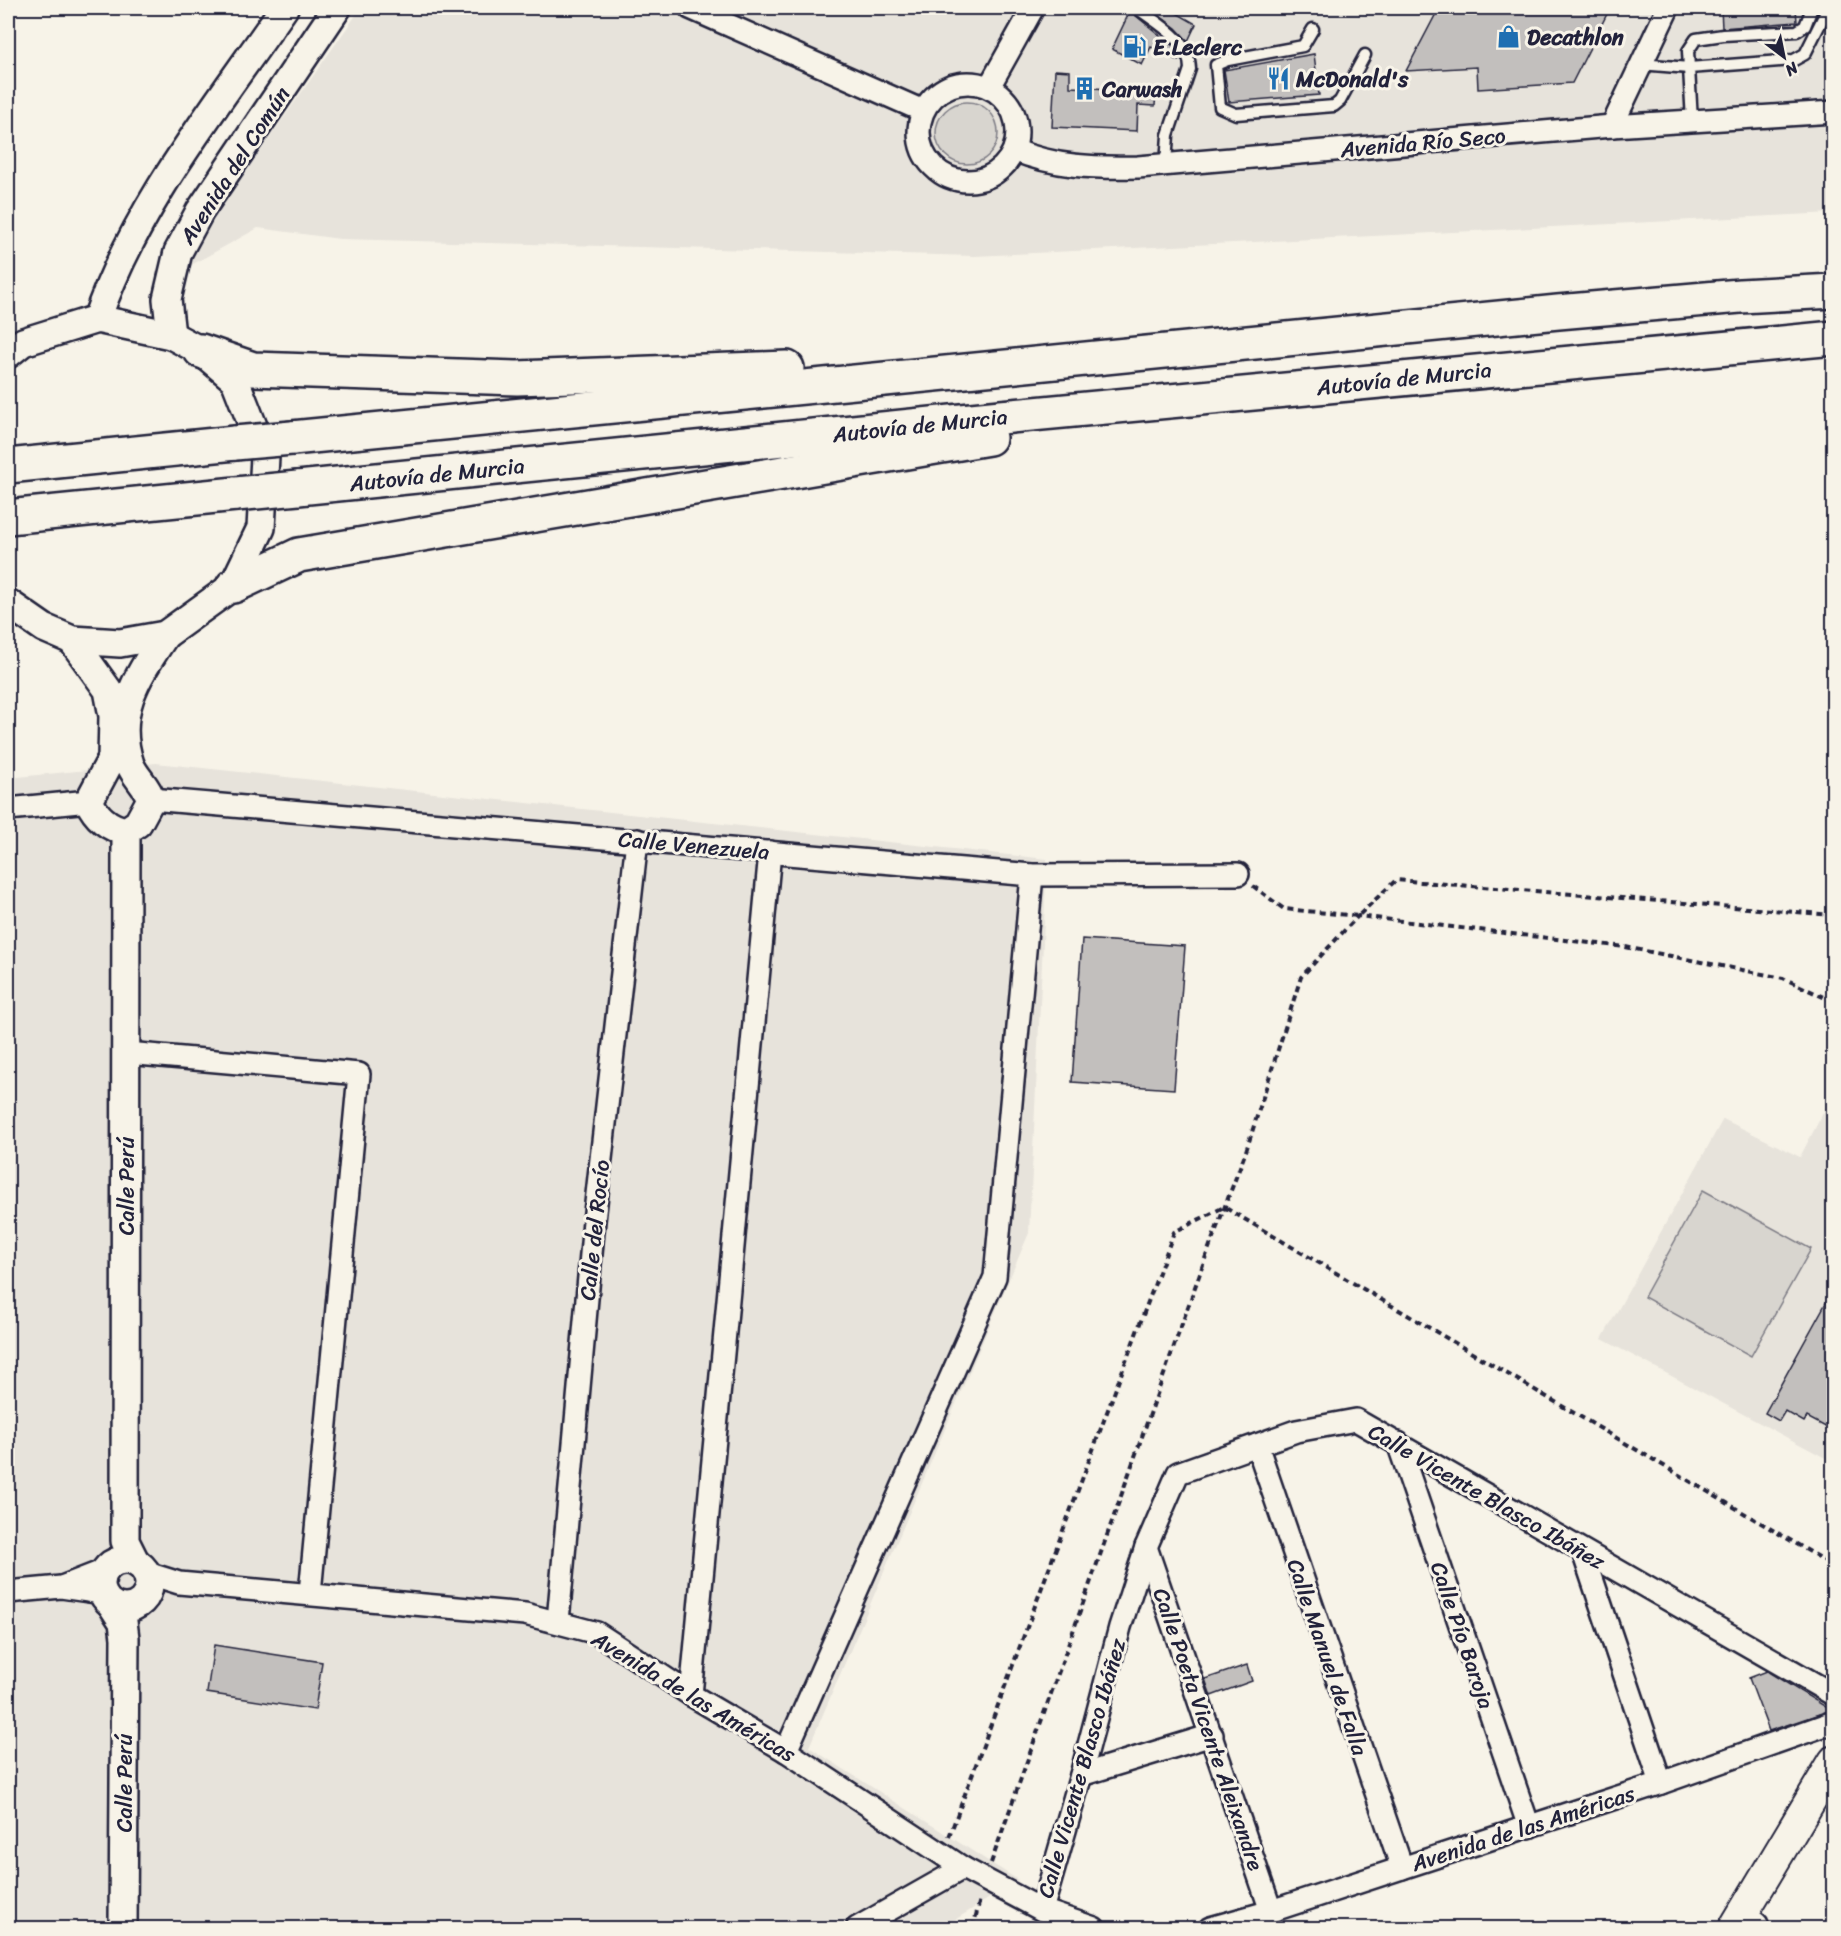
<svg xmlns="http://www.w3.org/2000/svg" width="1841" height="1936" font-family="Sriracha,sans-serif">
<rect width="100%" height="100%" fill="#f7f3e8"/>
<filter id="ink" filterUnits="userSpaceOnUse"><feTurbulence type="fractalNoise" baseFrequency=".0167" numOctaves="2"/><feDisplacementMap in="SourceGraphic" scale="12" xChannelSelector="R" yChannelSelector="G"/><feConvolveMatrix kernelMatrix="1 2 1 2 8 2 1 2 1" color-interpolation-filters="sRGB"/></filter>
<g filter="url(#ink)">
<g fill="#e7e3db">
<path d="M361,8H1833V213L975,256L340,239L258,228L184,269L212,219Z"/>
<path d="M156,763L1047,859L1029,1233L809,1747L1018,1880L942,1928H8V778Z"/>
<path d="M1833,1094V1462L1602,1339L1723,1119L1800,1157Z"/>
</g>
<g fill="#d8d5cf" stroke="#7d7c85" stroke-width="1.5">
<circle cx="967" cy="133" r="31"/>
<path d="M1703,1190L1811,1249L1751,1356L1644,1297Z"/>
</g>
<g fill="#c2bfbd" stroke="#22223b" stroke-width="1.5">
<path d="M1149,8H1168L1196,24L1188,41L1176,28Z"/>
<path d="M1439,8H1610L1572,83L1478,89L1477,67L1406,71Z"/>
<path d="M1721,8H1796L1797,22L1722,28Z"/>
<path d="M1130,11L1173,46L1180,57L1178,61L1151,47L1142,65L1112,49Z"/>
<path d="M1314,54L1319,95L1229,102L1224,70Z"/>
<path d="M1055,70L1070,71V87L1156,91L1155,106L1138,105L1137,131L1052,127Z"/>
<path d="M1082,939L1185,946L1174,1089L1072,1082Z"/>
<path d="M1833,1290V1431L1807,1417L1804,1422L1785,1411L1779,1421L1765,1413Z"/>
<path d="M214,1645L322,1662L315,1710L207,1693Z"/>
<path d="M1247,1665L1252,1681L1211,1696L1205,1679Z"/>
<path d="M1767,1671L1770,1673L1831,1710L1769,1731L1749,1678Z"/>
</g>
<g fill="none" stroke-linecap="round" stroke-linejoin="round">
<defs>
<g id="service">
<path d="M1137,8C1158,24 1190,40 1190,69L1168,135L1166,164"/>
<path d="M1313,29L1303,46L1228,60L1216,65L1220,107L1236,114L1334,106L1340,101L1365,55"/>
<path d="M1640,64L1689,68L1688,51L1696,39L1723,35L1797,31L1805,26L1812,8"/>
<path d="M1692,121L1689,68L1794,60L1805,54L1828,8"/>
</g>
<g id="minor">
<path d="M690,8L923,111"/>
<circle cx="968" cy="132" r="49"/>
<path d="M989,87L1033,8"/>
<path d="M1612,126L1668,8"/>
<path d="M1014,150C1055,167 1094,168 1138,167L1612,126L1834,112"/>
<path d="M151,799L1032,875L1238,874"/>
<path d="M8,809L89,801"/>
<path d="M127,1053L359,1074L310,1593"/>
<path d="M1398,1443L1529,1827"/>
<path d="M1257,1445L1402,1868"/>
<path d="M1146,1547L1271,1911"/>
<path d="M1583,1552L1661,1783"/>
<path d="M147,1573L179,1583L525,1614L597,1633L691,1695L786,1751L963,1868L1042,1910L1094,1928"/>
<path d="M64,1586L105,1570"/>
<path d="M8,1592L61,1587L102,1593"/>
<path d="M558,1621L594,1221L637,840"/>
<path d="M691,1695L770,852"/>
<path d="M786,1751L995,1277L1032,875"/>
<path d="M1081,1775L1212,1735"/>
<path d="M1042,1910L1081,1775L1120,1627L1146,1547L1178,1473L1296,1431L1356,1420L1834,1695"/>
<path d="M1743,1913L1757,1924L1758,1928"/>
<path d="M857,1928L963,1868"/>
<path d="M1210,1928L1271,1911L1661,1783L1834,1722"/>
</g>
<g id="tertiary">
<path d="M97,319C136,205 216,107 284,8"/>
<path d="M171,335L167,299L178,252L200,211L337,8"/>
<path d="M8,354L23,342L97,319L171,335L201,351L235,380L265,457L261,528L233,586L165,635L120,643L72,640L44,628L8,603"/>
<path d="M72,640L108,690L113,716L112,758L89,801C96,817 109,828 126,831L138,823L151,799C147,786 135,777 130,764C112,712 138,676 165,635"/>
<path d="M126,831L125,1541L135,1561"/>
<circle cx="125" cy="1584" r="24"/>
<path d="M112,1605L123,1622L125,1638L123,1928"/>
</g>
<path id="secondary" d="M1734,1928L1834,1761"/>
<g id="motorway">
<path d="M201,351L253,369L517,378L787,368"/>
<path d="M292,438L1558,312L1740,296L1834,291"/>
<path d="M8,466L235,443"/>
<path d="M298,488L1001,417L1834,338"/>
<path d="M8,517L236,494"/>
<path d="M233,586L299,555L989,438"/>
</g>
</defs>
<use href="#service" stroke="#22223b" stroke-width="15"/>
<use href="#minor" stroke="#22223b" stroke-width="26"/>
<use href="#tertiary" stroke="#22223b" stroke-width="32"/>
<use href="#secondary" stroke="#22223b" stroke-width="34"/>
<use href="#motorway" stroke="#22223b" stroke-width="38"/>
<g stroke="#22223b" stroke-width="4" stroke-dasharray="6 4.5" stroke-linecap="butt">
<path d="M1253,886L1284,909L1358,916L1396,880L1834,915"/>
<path d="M949,1837L1174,1232L1224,1207L1834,1566"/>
<path d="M991,1863L1206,1256L1246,1151L1301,977L1358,916L1625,947L1783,978L1834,1002"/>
<path d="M973,1928L980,1899"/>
</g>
<use href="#service" stroke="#f7f3e8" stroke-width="10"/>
<use href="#minor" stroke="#f7f3e8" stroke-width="21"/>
<use href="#tertiary" stroke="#f7f3e8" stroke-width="27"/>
<use href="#secondary" stroke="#f7f3e8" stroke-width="30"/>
<use href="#motorway" stroke="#f7f3e8" stroke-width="33"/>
<defs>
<g id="motorway-bridge">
<path d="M235,443L292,438"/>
<path d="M236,494L298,488"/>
</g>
</defs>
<use href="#motorway-bridge" stroke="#22223b" stroke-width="38" stroke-linecap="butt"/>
<use href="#motorway-bridge" stroke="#f7f3e8" stroke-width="33"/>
</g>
</g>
<defs>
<symbol id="shop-bare" viewBox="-9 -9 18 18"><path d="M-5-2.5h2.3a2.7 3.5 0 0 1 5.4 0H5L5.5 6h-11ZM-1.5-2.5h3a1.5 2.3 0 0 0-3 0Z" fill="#1f6fb2" stroke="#f7f3e8" stroke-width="2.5" paint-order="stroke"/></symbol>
<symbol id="fuel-bare" viewBox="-9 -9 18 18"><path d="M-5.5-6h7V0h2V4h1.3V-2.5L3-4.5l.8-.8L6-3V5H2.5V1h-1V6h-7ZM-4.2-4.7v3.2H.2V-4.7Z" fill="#1f6fb2" stroke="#f7f3e8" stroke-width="2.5" paint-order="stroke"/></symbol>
<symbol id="restaurant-bare" viewBox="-9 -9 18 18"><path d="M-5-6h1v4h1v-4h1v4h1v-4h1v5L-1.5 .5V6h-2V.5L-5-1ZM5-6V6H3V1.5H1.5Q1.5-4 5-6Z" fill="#1f6fb2" stroke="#f7f3e8" stroke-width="2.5" paint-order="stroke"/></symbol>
<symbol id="building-bare" viewBox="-9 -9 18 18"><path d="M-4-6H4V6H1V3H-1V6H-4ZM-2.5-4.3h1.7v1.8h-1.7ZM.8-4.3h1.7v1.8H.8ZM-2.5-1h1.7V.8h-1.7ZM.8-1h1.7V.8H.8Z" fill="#1f6fb2" stroke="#f7f3e8" stroke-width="2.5" paint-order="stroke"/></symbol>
</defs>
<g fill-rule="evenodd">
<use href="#shop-bare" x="1492" y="20" width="33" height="33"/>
<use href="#fuel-bare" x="1118" y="30" width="33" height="33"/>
<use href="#restaurant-bare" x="1262" y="62" width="33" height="33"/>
<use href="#building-bare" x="1068" y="72" width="33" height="33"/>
</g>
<g text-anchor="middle" stroke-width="6" stroke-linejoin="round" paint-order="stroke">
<g font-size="22" font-weight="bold" fill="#22223b" stroke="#f7f3e8" text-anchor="start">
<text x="1527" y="45">Decathlon</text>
<text x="1153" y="55">E.Leclerc</text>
<text x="1296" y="87">McDonald's</text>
<text x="1102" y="97">Carwash</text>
</g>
<g font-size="22" fill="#22223b" stroke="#f7f3e8">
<text transform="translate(1423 142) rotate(-5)" y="8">Avenida Río Seco</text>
<text transform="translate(234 165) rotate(-57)" y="8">Avenida del Común</text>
<text transform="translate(1404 378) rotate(-6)" y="8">Autovía de Murcia</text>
<text transform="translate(920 425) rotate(-6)" y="8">Autovía de Murcia</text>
<text transform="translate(437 474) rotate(-6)" y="8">Autovía de Murcia</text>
<text transform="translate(694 845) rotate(5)" y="8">Calle Venezuela</text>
<text transform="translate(126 1186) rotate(-90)" y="8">Calle Perú</text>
<text transform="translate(594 1230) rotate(-84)" y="8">Calle del Rocío</text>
<text transform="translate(1487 1496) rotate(30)" y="8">Calle Vicente Blasco Ibáñez</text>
<text transform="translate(1463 1635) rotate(71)" y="8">Calle Pío Baroja</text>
<text transform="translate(1328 1657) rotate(71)" y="8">Calle Manuel de Falla</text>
<text transform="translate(694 1696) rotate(31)" y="8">Avenida de las Américas</text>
<text transform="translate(1209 1729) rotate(71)" y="8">Calle Poeta Vicente Aleixandre</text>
<text transform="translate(1081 1768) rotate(-74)" y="8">Calle Vicente Blasco Ibáñez</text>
<text transform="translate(124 1783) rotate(-90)" y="8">Calle Perú</text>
<text transform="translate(1523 1828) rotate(-18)" y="8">Avenida de las Américas</text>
</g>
</g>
<rect width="1841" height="1936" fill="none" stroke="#f7f3e8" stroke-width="30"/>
<rect x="15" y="15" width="1811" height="1906" fill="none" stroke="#22223b" stroke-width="2" filter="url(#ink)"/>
<g transform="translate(1784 57) rotate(148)" stroke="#f7f3e8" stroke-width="4.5" paint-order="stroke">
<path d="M0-4.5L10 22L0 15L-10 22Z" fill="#22223b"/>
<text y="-9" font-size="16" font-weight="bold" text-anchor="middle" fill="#22223b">N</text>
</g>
</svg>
